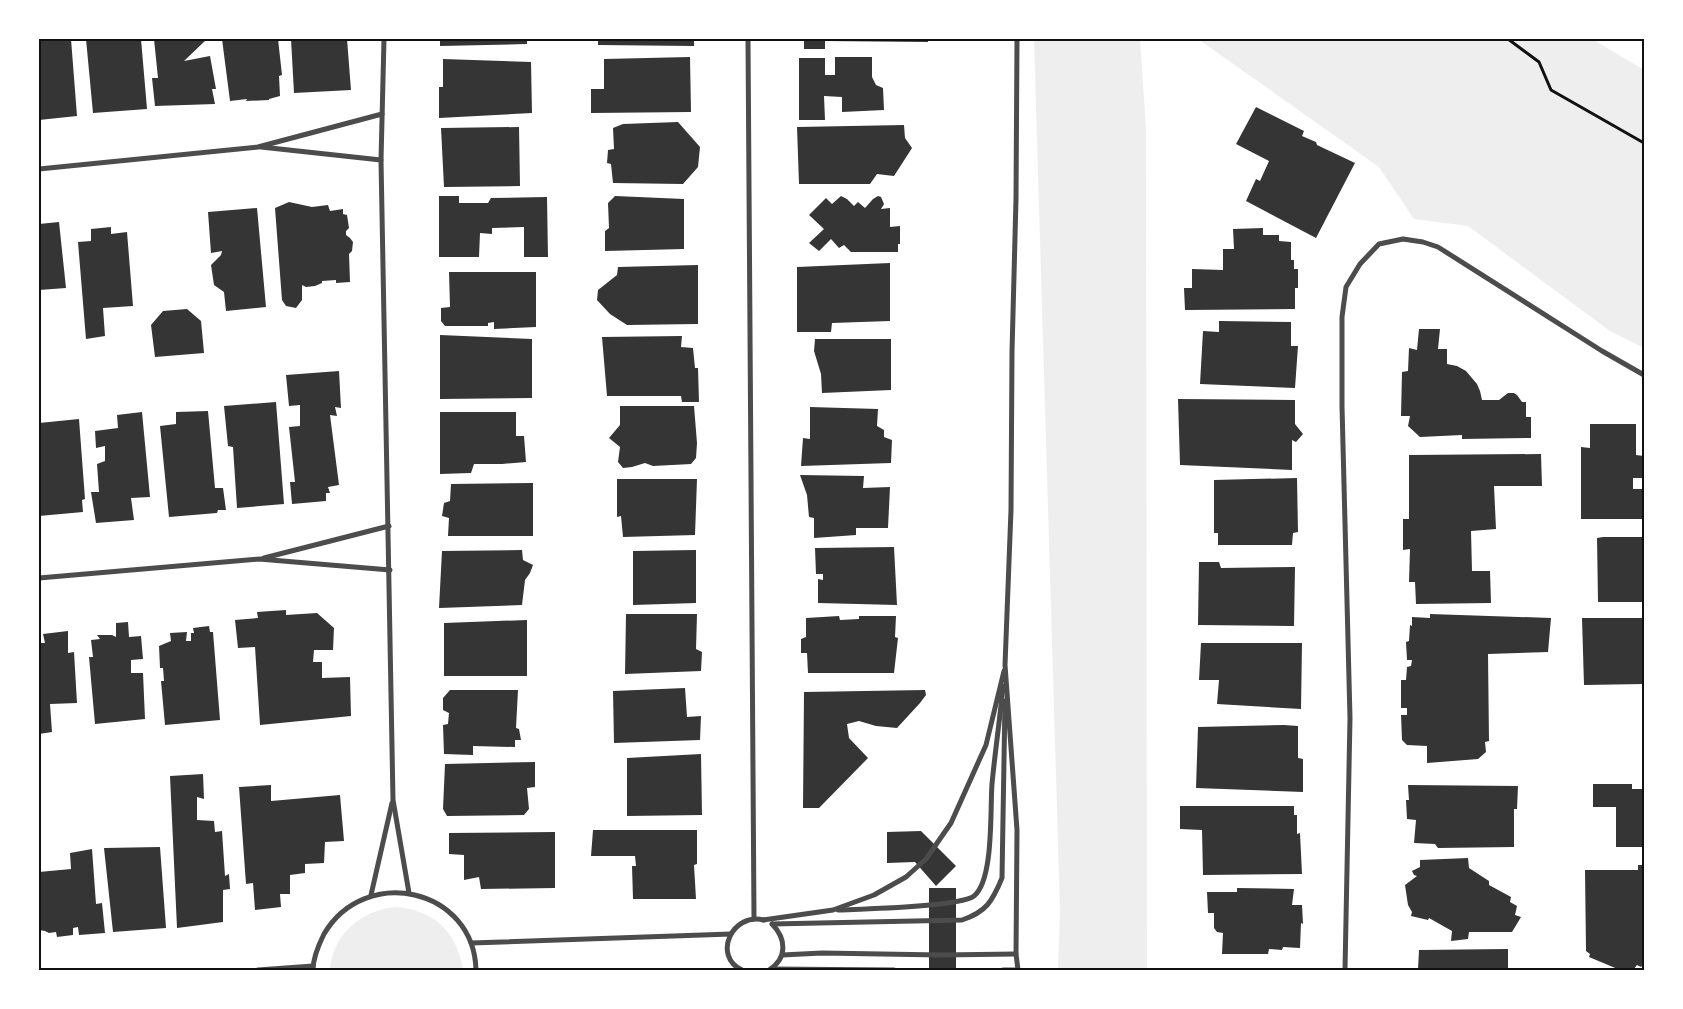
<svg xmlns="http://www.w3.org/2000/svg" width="1683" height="1009" font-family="'Work Sans',sans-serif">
<rect width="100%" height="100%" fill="#fff"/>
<g fill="#eee">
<path d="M1034,39H1140L1146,129L1147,970H1058L1060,910Z"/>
<path d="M1198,39H1592L1644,70V348L1610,331L1468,226L1414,219L1379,167Z"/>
<path d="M396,907C435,910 457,933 463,970H330C332,934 362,910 396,907Z"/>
</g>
<g fill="#353535">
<path d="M39,39H71L77,116L39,120Z"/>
<path d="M86,39H141L147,109L93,113Z"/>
<path d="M154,39H207L184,61L210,56L216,89H212L215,104L155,106L152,78H158Z"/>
<path d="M222,39H278L282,75L279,76L280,96L269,99V100L246,101L247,99L230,101Z"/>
<path d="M291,39H347L351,90L294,93Z"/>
<path d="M440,39H527V44L440,46Z"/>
<path d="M598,39H694V46L598,45Z"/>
<path d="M804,39H928V42L825,41V49H804Z"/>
<path d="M690,57L691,112L591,113V89H604V59Z"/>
<path d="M835,57H872V77L876,85L883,88L884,110L842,112V97L824,96L825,120H799V58H825V75H835Z"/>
<path d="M443,59L531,62L532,113L439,118V87H443Z"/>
<path d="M1256,107L1304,131L1302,136L1316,142L1317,145L1355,163L1316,238L1246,201L1256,179L1260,181L1269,161L1236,144Z"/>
<path d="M678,122L700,147L698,167L683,184L613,183L611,164L607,163L608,150L614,149L613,128L623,124Z"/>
<path d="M904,125L905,138L912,148L894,176L877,174L870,184H799L797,127Z"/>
<path d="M519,127L520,186L444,187L441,128Z"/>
<path d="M439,196H459V203H488L491,198L547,197L548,257H524V227L492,228V234L480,233L479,257H439Z"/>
<path d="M615,196L684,199V249L605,251V231L609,228L608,203Z"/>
<path d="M841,196L847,199L854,206L858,202L865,208L873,199L878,196L881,197L884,204L881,209L890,208V227L900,226V244H898V252H851L844,245L839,248L831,239L819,251L809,243L824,229L809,215L826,198L832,204Z"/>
<path d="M289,202L312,207L328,205L330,211L343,209V214L347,215L349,228L346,231V235L350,238L353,242L352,251L349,254L350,282L336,283V280L322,281V283L315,286L306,287L302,285V300L296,308L286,306L282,300L275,208Z"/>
<path d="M257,208L266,307L226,311L224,292L214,285L211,265L221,255L222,251L211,253L208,212Z"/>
<path d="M59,222L66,288L39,290V224Z"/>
<path d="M111,227V234L127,232L133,306L103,308L105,336L86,339L78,242L91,241V229Z"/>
<path d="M1263,228V235H1279V241L1291,242V260H1294V269H1298V288H1295V309L1185,310L1184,288H1192V269L1223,270V249H1234L1233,229Z"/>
<path d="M890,263V321L832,323L831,332H797V267Z"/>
<path d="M698,265V324L627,325L610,314L597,300L598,290L617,275L618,267Z"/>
<path d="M449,272H536V327L494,329V322L488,323V326H445L441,321V308L450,307Z"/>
<path d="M187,309L201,321L204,353L155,357L151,325L163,311Z"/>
<path d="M1219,321L1291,322V346H1298L1295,388L1200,384L1203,331L1219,332Z"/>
<path d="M1419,329H1440L1438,349H1447V364L1457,366L1466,371L1477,384L1480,391L1482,400H1499L1508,393H1514L1517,395L1522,402H1526V417H1531V438L1462,439V435L1420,437L1408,426L1410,416H1401L1402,372L1408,371L1409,348L1417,350Z"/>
<path d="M440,335L532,339V398L440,399Z"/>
<path d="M682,336L681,347L693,348L695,368H698L699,402H682L681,396H607L602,337Z"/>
<path d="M815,339H891V390L822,393L821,374L814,351Z"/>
<path d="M339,371L341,408L335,407L337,416L330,415L339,485L328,487L330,493H326V501L292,504L290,482H295L289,427L300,426V405L289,406L286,375Z"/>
<path d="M1178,399L1295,400V424L1303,434L1296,442L1292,440V470L1180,465Z"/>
<path d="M276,402L284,504L237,508L233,447L228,446L224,406Z"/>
<path d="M620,406H694L697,443L696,458L691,464L653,466L645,463L632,467L623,468L618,462L620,447L609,438L620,425Z"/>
<path d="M810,407L878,409L877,426L884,430V437L892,440L891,463L801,466L803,438L810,439Z"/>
<path d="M208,411L215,488H223L226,510H218L217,513L169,517L160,426L176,424V412Z"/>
<path d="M142,412L150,497L131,498L134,520L96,523L91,492H99L97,464L105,461V446L96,448L95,431L118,428L117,415Z"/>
<path d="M440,412H516V436H524L526,462L502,464H474L471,473L440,474Z"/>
<path d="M79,419L85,499L82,500L83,512L39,516V423Z"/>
<path d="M1590,424H1636V455L1644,456V478H1633V489H1644V519H1581V447L1590,448Z"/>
<path d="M1541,454L1542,486H1494L1496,529L1471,531L1472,571H1490L1491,603L1416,604L1415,582H1409L1410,549L1403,550V519H1409V455Z"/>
<path d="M800,475L864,476L863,488L890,487L888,528H856V535L814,538V518L809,517L807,495Z"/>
<path d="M1297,478L1298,532L1293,533L1292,545H1218V533H1214V480Z"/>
<path d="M617,479H697L695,535L623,537L621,516L617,517Z"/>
<path d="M533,483V536H448L449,518L442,516L444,503L450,501L451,484Z"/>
<path d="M1603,537H1644V602H1598L1597,538Z"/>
<path d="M894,547L897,605L818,603V579L823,580V574H816L815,548Z"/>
<path d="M522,550L523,560L533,565L530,573L525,580L522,605L439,608L442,551Z"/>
<path d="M696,550V603L633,605V551Z"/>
<path d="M1199,562H1219L1221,568L1295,567L1294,626L1198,625Z"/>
<path d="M286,610V615L317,613L334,628L333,650H314L313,662H322V678L350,677L351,716L260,725L255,647L238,648L235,620L258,618L257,612Z"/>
<path d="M626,614H697L696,649L702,652L701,671L625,674Z"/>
<path d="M1430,614L1551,618L1548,652L1488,654L1489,741L1485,742L1486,752L1478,759L1427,763V746L1407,745L1402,740L1401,715H1407V708H1401V680H1406L1407,667L1411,666L1412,660H1407L1406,642L1409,641L1410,625L1412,626V617L1430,618Z"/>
<path d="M839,616L840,620L859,619V616H896L895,637L898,638L894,673H808L807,653H801V639L806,637V618Z"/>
<path d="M1582,618H1644V684L1584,685Z"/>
<path d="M527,620V676H444V623Z"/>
<path d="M128,622L129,637L141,636L143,659L131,660V673H143L145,719L95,724L89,657H93L91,640L100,639L97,635H112L116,637V623Z"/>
<path d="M209,626L210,632H213L220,720L165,725L161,681H164L163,668H160L159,646L171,641L170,633L187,632L186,641H191V633H194L193,628Z"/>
<path d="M68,631V653L74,652L77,703L50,704L52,732L39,734V643H45L43,634Z"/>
<path d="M1201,643H1302L1301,709L1217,704L1219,680H1199Z"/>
<path d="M685,688L687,717L701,716L700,740L614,743L613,691Z"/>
<path d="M450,690H518L516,728L519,729L521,740H515V747L473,746V755L444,754L443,725L448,724L449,713L443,710V698Z"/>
<path d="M925,690L926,695L920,703L897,728L876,726L859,721L847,724L849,738L868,758L819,808H803L804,692Z"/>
<path d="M1284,725L1298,726V758L1303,759V792L1196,788L1198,727Z"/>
<path d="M701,754L702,815L627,816V758Z"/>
<path d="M535,762V787L527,788L529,809L524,815L447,816L443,809L445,764Z"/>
<path d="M203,774L204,799L197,797V820L214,821L215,832L222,831L225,876L229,874L230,889L223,890V922L177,928L170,776Z"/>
<path d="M1593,784H1632V789H1644V847H1616V807H1593Z"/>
<path d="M271,785V801L340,795L344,841L325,842L324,863L305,864V873L290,875V894H280L281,907L255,910L253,883L246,884L239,787Z"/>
<path d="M1408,785L1518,786L1517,809H1514V847L1438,848L1435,844L1414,843L1416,820L1407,819L1406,800H1409Z"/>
<path d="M1180,806H1294V815H1297V834L1300,833L1302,874L1203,875L1202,830L1180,829Z"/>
<path d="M593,830H697V864L694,865L696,899H633L632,866H636L635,856H591Z"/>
<path d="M921,831L956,866L936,886L915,862L887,863V832Z"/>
<path d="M555,832V888L481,889L479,877L464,880V855L449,854V833Z"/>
<path d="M160,847L166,928L113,932L104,848Z"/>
<path d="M92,849L96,904L102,903L105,933L79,935L78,927L73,928V935L57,937L56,932L49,933L45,931L39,930V872L71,869L70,853Z"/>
<path d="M1468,858L1469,868L1489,881V885L1511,897L1510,902L1517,906L1515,915L1521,917L1512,932H1469L1468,939L1451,941L1452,931L1429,918L1428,920L1411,916L1412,912L1408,905L1405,885L1417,876L1414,875L1412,871L1420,867V860Z"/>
<path d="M1638,865H1644V963L1641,967L1637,965L1633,970H1620L1589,957L1590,954L1586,951L1585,870H1638Z"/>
<rect x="929" y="888" width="27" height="82"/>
<path d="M1237,888L1294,889L1292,905H1302L1303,924L1301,923L1300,948L1283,947L1282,950L1269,949L1268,954H1222L1223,933L1217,932L1214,928V913H1208L1207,892H1237Z"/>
<path d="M1508,949V970H1418L1419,950Z"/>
</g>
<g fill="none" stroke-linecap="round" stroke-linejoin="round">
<path stroke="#111" stroke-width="3" d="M1508,39L1539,62L1551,90L1644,143"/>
<g stroke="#4c4c4c" stroke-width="5">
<path d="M384,39L381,160L393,800L409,893"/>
<path d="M748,39L754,918"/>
<path d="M1017,39L1016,199L1012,352L1011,510L1005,665L1017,830L1016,954L1018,970"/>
<path d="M261,147L381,160"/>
<path d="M39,169L258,147L382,114"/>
<path d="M264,558L389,526"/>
<path d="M39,578L259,559L390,570"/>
<path d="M371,895L392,803"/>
<path d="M838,910C863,909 959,907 974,896C994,880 990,809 992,784C995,752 1000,719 1003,686"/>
<path d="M763,920L833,910L874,895L906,877L926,859L951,823L986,745L1004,671"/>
<path d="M772,924L962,920C986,912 992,902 1002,878L1005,701"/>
<path d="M471,943L731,934"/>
<path d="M782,955L822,953L941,955L1016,954"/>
<path d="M772,969L894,970"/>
<path d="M258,970L313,966"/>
<path d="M313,970C313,958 319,944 324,934C365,864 474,888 476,970"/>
<path d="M742,970C712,956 732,912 764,920"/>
<path d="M769,970C788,958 786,938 772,924"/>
<path d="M1003,970H1018"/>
<path d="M1345,970L1350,718L1342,406V317L1346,287L1360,264L1379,244L1403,239L1423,242L1438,247L1602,351L1644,375"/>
</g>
</g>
<rect width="1683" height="1009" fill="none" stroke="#ffffff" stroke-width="80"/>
<rect x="40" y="40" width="1603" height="929" fill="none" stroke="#111" stroke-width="2"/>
</svg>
